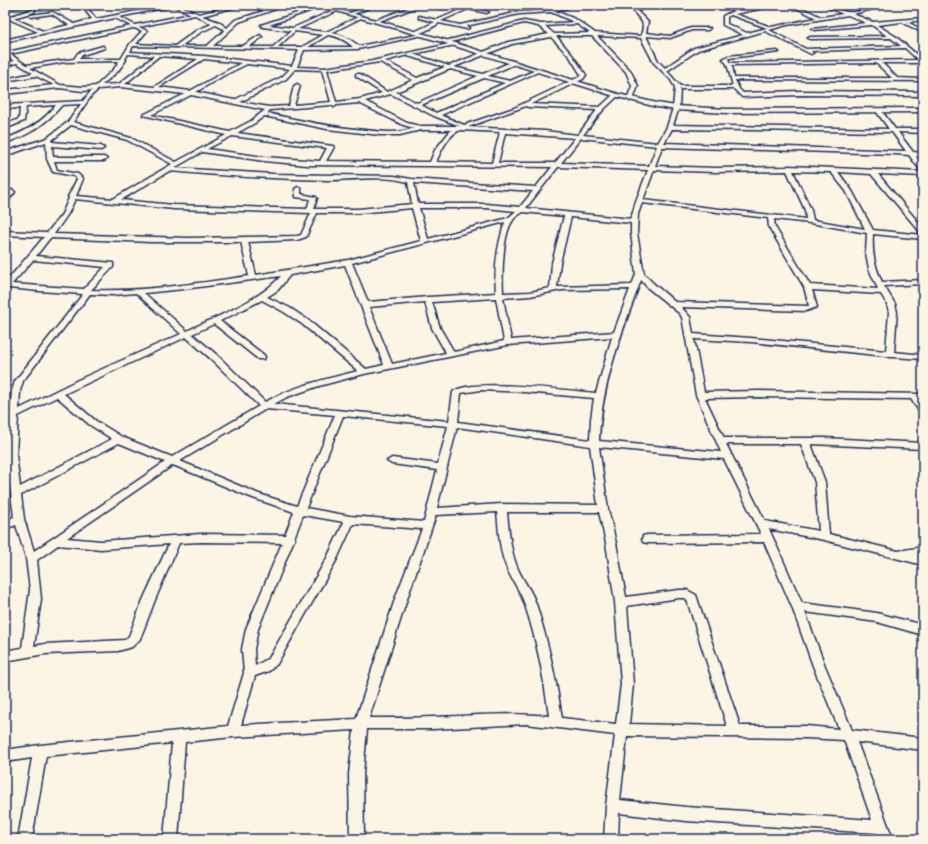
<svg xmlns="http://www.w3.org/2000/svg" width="928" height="844" font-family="'Patrick Hand',sans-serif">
<rect width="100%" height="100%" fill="#fcf5e5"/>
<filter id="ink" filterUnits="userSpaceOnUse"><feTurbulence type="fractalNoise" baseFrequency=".025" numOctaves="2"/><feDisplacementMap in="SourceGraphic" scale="8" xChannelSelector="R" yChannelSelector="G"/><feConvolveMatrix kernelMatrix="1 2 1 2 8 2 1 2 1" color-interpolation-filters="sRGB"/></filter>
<g filter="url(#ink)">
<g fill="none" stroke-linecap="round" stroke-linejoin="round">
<defs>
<g id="minor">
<path d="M53,5L51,6L5,8V6Z"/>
<path d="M81,5H85L96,19L168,5H179L199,14L236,5H243L202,16L219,22L227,28L235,20L264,11L248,5C255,5 261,8 268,9C274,9 280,5 287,5L239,22L213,46H243L260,35L262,37L249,47H273L291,31L263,27L261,25L321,5L324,6L269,25L293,28L336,9L337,11L298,29L326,32L360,16L361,18L331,33C342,34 350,39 359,46L421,34L423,35L358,49L304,50L297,67L324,68L372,61L453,43L455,45L413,54L449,66L508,42L549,34L538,26L524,23L447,43L445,41L524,21L541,24L574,22L551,12L519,14L466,26L469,28L467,29L439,23C434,27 418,36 412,33L435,22L419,18V16L437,20L471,5H476L472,8L489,12L487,13L468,9L441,21L460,25L519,12L551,10L570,5H577L555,11L575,19L595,33L641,36C645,21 643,23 633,11C638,6 646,5 653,5L637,11L648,22L646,33L670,36L691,28H710L708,30H692L670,38L646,36L658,61L665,68L694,48L743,35L723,25V16C736,8 761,5 778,5L735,14L771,27L816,18L791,5H796L821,17L843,14L823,5C832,5 839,11 848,12C856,14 877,5 889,5L853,14L873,22L923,18V20L907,22L923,30V33L902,22L877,25L895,36L923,60V63H882L897,78L923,79V81L735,80L739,89L743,93L799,91L923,92V96L799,95L742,97L734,89H680L679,108L673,125L889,129L876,111L879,109L881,110L895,129H923V133L898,132L913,152L923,153V157L916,156L923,166V172L921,171L909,155L895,154L662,147L655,166L715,168L786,167L789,166L923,172V176L878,174L923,228V234L921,233L871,174L838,172L852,191L873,230L923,235V239L873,234C872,253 874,264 882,282L923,280V284L884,286L895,304L897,312L894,352L923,355V359L893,357H890L886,356L751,342L694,339L704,392L759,391L923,394V400H920L923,404V414L920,413L911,399L759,397L705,398L724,438H824L923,443V449L811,444L825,482L829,534L898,551L923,547V555L917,556L923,557V565L824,540L769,529L802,603L877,613L923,625V635L877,622L805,612L825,666L852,730L923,738V750L857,742L893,839H879L877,833L686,821L619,813L618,839H604L606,806L615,735L526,724L433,729H367L363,774L364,839H350L349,774L354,730L233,737L185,742L178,839H164L172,743L46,756L32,839H18L32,758L5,762V750L40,745L228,726L244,673L242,649L246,629L282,543L201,542L179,543L155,600L140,639L132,647L118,651L45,654L5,661V651L22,648L30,590L26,558L16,525L5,529V521L14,517L6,455L9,418L5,419V413H10L12,391L15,381L83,294L39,291L9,288L5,289V283L44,237L5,235V231L47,233L62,214L69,198L68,197L77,179L74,176L53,172L47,159L46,142L5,156V152L47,138L68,122L81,104L62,105C47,123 28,136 5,143V139C25,132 43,122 56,105L26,107L24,121L5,129V125L19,119L20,108L5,109V105L83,101L92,90L83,91L59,88L5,94V90L54,85L36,76L5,81V79L33,73L17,63L5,66V64L14,61L5,55V52H7L131,26L115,18L5,42V40L38,32L9,19L5,20V18L36,8L34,12L13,18L43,31L69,25L52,14L31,17L30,15L53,12L74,24L92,19ZM174,6L191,14L135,25L119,17ZM195,15L212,24L197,30L175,46L136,44L147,31L139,27ZM731,15L767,28L747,33L727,24V17ZM848,15L866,23L812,29L814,30L872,25L887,36L810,37L808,38L810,39L891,38L901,46L806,49L769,30L787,25ZM577,24L590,33L554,34L545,26ZM216,25L225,30L207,46H181L201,32ZM134,28L142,31L130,44L121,59H79L82,55L105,48L103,46L78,53L74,59L26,65L10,54ZM295,31L323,35L302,47H278ZM765,31L811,54L813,53L811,51L905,48L918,60L730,63L728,59L729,58L779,52L777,51L728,56L723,59L727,64L733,86H680L667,71L698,50ZM328,35C338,36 345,40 353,47H308ZM556,36H592L626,72L632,86L627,99L630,101L633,99L638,86L630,70L597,36L641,38L654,63L670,79L675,87L673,108L667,127L658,143L583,135L603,110L618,96V94H614L600,107L531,104L583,79L586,75L573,56ZM551,37L570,57L581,75L579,77L514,108L464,125L441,115L540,71L536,70L510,81L488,76L515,64V62H511L483,74L454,67L512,44ZM133,46L299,50L292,66L204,56L130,52ZM128,54L154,56L119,84L102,85L118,71L126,60L125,59ZM408,55V56L445,67L417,78L385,61ZM159,56L198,59L154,87L125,84ZM204,59L241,63L190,91L159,87ZM119,61L114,69L96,86L83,87L60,85L30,68L65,62ZM380,62L413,80L387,92L360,74H356V76L382,93L360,99L336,102L327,70ZM876,63L892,78H734L732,65ZM247,64L290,69L282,77L234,100L196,92L223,76ZM295,69L322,70L331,102L294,105L300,86L297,84L294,86L289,106L269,107L240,102L286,79ZM450,69L478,76L417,103L396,92ZM484,78L505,83L436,113L421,105ZM120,87L185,94L143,115L226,135L176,162L131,138L73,122L92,95L99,89ZM391,94L434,116L460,126H420L407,123L365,101ZM191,95L265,110L251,121L230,132L151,115ZM359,103L403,125L414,128C399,134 382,132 365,130C332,127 300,121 267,113L270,110L331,105L334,107L337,105ZM526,106L528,107L597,110L578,135L545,131L468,127ZM264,116L327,129L380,135H400L421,130H451L435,150L430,162L326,161L334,147L333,146L237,133L255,123ZM71,125L127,140L172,164L113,199L76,196L83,179L78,174L57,170L54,161H104L107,159L104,157H53L52,146L101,150L104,148L101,146L52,142V140ZM672,129L892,132L906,151L664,143ZM460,130L500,132L492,163L436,162C441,151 448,135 460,130ZM505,133L575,138L555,163H498ZM232,136L327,148L320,161L264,157L207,149ZM581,138L657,146L649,166L561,163ZM202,152L264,161L307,165L552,167L536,187L411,179L394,176L273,174L174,168ZM558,167H559L648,170L636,201L631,219L526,208ZM654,170L715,172L787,171L805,210L806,219L643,200ZM169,171C222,176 275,179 328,180C354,180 383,175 408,182L412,204L358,209H314L317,198L316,197L301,194V189L298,187L295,189L296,197L310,199L307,209L174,205L121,200ZM793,171L831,172L846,191L865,229L813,220L811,210ZM414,183L533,191L520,207L486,204H418ZM75,199L174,209L311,213L301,235L297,236L188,238L54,234L68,214ZM642,203L768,218L769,227L804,287L809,306L675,302L654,284L644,274L637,233L638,214ZM412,208L421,241L348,260L256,275L248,242L297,240L306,237L317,213H358ZM419,208H486L516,211L508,218L428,239ZM523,212L564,216L552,263L550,288L530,292L503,293C502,275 502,235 513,220C515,217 520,214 523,212ZM571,217L631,223V233L636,274L632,285L557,287L560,263ZM774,219L810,223L867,233L866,253L869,269L878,289L810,285L775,227ZM505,222C497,246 494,269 496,293L428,297L368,302L352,263ZM50,238L151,242H241L249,276C197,283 144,292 91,290L113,267V263L36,256ZM33,260L105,267L84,289L12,284ZM345,265L384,365L366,369L308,320L290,308L267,297L278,290L290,275ZM281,276C259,301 217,316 187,331L144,293L184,289ZM641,280L648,288L679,313L682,317L696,395L721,452L599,441C601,385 622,332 641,280ZM630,289L614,332L511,340L503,298L530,296L562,290ZM812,290L881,294L887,304L889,312L886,351L751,338L693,334L690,317L681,307L806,311L817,307ZM136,293L181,334L80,379L19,409L20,391L23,381L90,294L113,295ZM496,298L504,341L454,352L440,328L432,302ZM262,300L284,312L302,324L358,371C326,379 294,386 265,402L217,355L192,334L214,324L258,359H264L265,357L264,355L220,321ZM425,302L432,328L446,353L392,364L369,307ZM186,337L211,359L259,406L172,457L122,437L96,421L64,394ZM612,337L596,393C571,391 468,377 453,392L449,421L274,404L287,397L319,386L364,374L508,345ZM481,390L524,392L594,398L591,419L590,440L458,422L461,393ZM57,397L90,425L112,439L20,487L16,455L18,416ZM266,409L335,415L297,506L259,494L180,461ZM343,416L448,426L438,464L392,458L387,461L392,464L437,470L424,522L350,516L306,508ZM457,427L590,446L598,505L502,504L437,508ZM119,443L165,462L34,551L24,519L21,495ZM726,444H801L815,482L819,531L765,521ZM599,447L724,459L761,534L647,535L643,536L642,539L643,542L647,543L764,542L792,607L813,666L839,729L806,726H740L696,595L687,590H679L626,597L616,543L608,509ZM173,465L253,498L294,512L285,535L201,534L101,541L67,538ZM497,512C499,530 499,549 506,566C511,580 521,591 525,605C537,641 544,678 549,716C510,712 472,716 433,717C412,718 390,718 369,718L407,599L436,515ZM507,512H599L606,543L615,602L621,684L616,724L562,718C556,679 548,641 536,604C532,591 523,581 518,569C510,551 509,531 507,512ZM303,515L344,522L327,558L269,658L255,666L254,649L258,629L293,542L295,539L294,538ZM353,524L422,529L395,599L356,719L241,725L255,676L269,671L277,664L337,559ZM169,544L143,600L129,636L125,640L45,644L34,646L41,599L37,560L58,545L101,549ZM679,598H685L687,600L727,726L629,724L633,684L627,606ZM627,736L806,738L844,740L872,820L686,807L620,800Z"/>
<path d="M370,5H376L351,15L348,14Z"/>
<path d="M395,5H399L396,7L394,6Z"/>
<path d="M416,5L443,7L452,5L444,9L422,5L377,22L373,21Z"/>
<path d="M12,190L15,192L7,202L5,203C5,198 6,192 12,190Z"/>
</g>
<path id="tertiary" d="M316,5H323L449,41L618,94L657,103L676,106L727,109L923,108V112L727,113L676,110L657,107L614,96L445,43Z"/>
</defs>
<use href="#minor" stroke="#1b2f5e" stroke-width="3"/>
<use href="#tertiary" stroke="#1b2f5e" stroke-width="3"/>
<use href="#minor" fill="#fcf5e5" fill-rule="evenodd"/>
<use href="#tertiary" fill="#fcf5e5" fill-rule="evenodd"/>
</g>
</g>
<rect width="928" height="844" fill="none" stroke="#fcf5e5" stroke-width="20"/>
<rect x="10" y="10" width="908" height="824" fill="none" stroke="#1b2f5e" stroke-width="1.5" filter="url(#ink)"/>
</svg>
